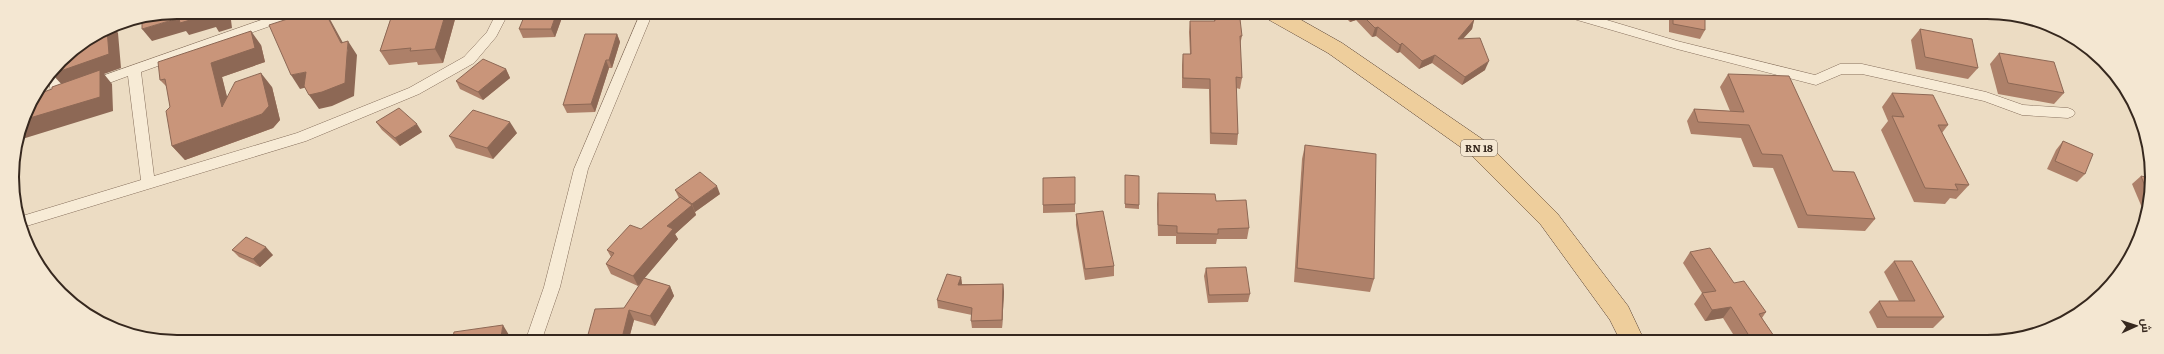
<svg xmlns="http://www.w3.org/2000/svg" width="2164" height="354" font-family="Literata,Cairo,serif">
<rect width="100%" height="100%" fill="#ecdcc3"/>
<g fill="none" stroke-linecap="round" stroke-linejoin="round">
<defs>
<g id="minor">
<path d="M284,12H303L301,15L141,72L154,176L297,133L409,88L464,57L487,32L497,12H509L496,37L474,63L419,94L306,141L20,228L19,217L141,180L128,76L90,90L85,88L83,85L85,82Z"/>
<path d="M641,12H653L588,169L560,287L541,342H525L544,287L574,169Z"/>
<path d="M1558,12H1580L1677,41L1815,75L1840,64H1862L1986,92L2023,105L2068,108L2073,110L2075,113L2073,116L2068,118L2022,115L1984,101L1862,74H1842L1816,85L1677,49L1560,15Z"/>
<path d="M55,68L59,72L65,96L63,99H53L48,79Z"/>
</g>
<path id="primary" d="M1261,12H1287L1342,43L1485,141L1557,213L1628,306L1645,342H1621L1610,320L1541,225L1469,153L1328,53L1264,17Z"/>
</defs>
<use href="#minor" stroke="#856e5b" stroke-width="1"/>
<use href="#primary" stroke="#533d2f" stroke-width="1"/>
<use href="#minor" fill="#f7ebd6" fill-rule="evenodd"/>
<use href="#primary" fill="#eece9c" fill-rule="evenodd"/>
</g>
<g fill="#ad8069">
<path d="M393,12H457L443,63L418,65L417,62L389,65L380,51Z"/>
<path d="M564,12L555,37L523,38L519,29Z"/>
<path d="M1340,12H1457L1474,20L1472,29L1463,39L1485,70L1462,85L1432,63L1419,69L1400,52L1397,53L1376,36L1372,37L1356,20L1350,22Z"/>
<path d="M1669,12H1705V30L1700,39L1669,32Z"/>
<path d="M1891,12H1931L1928,16H1894Z"/>
<path d="M1214,14L1233,19L1242,36L1240,45L1242,78L1240,89L1236,88L1238,134L1237,145L1210,144L1209,89L1182,88V65L1183,54H1190L1189,32L1190,21H1214Z"/>
<path d="M1920,29L1978,68L1968,79L1916,69L1911,40Z"/>
<path d="M617,34L620,42L612,68H609L595,112L567,113L563,105Z"/>
<path d="M261,45L265,62L222,77L227,97L272,87L280,120L273,128L185,160L172,146L170,107L167,87L160,80Z"/>
<path d="M1999,53L2064,93L2054,104L1998,94L1990,64Z"/>
<path d="M506,69L510,78L483,100L460,89L456,81Z"/>
<path d="M1728,74L1833,171L1875,219L1865,231L1798,228L1773,168L1753,167L1741,138L1691,134L1687,121L1694,109L1730,111L1720,87Z"/>
<path d="M1892,93L1948,125L1942,133L1969,185L1956,199L1950,198L1945,204L1914,202L1881,130L1888,121L1882,107Z"/>
<path d="M376,122L422,132L400,146L382,130Z"/>
<path d="M517,133L493,159L456,148L449,136Z"/>
<path d="M2063,141L2085,174L2077,182L2047,169L2056,150Z"/>
<path d="M1305,145L1374,279L1370,292L1294,282L1302,159Z"/>
<path d="M1125,175L1139,205V209L1125,208Z"/>
<path d="M2141,176L2152,188L2146,210H2143L2132,184Z"/>
<path d="M1075,177V212L1043,213V205Z"/>
<path d="M675,190L720,194L695,212L696,215L675,234L678,239L644,278L670,286L674,296L655,326L634,320L628,342H586L624,308L642,281L638,286L611,274L606,264L611,257L607,250L641,229L679,198Z"/>
<path d="M1158,193L1216,201L1249,228L1247,239H1217L1216,244H1176V236H1158L1157,204Z"/>
<path d="M1076,214L1114,266V276L1085,280L1076,225Z"/>
<path d="M232,250L273,255L260,267L239,257Z"/>
<path d="M1690,252L1734,283L1766,312L1762,318L1778,342H1738L1723,318L1705,321L1694,304L1702,293L1683,263Z"/>
<path d="M1894,261L1944,317L1933,328H1877L1869,312L1879,301H1899L1884,272Z"/>
<path d="M1206,268L1250,294L1248,302L1208,303L1204,276Z"/>
<path d="M961,277L962,284H1003L1004,292L1002,328H972L971,321L972,315L938,308L937,300Z"/>
</g>
<g fill="#8d6855">
<path d="M223,12H230L232,28L219,32L216,27L189,35L186,31L152,41L142,29L179,18Z"/>
<path d="M325,12L331,21L348,52V41L357,55L354,96L332,106L319,109L309,95L341,43Z"/>
<path d="M446,12H457L443,63L435,49Z"/>
<path d="M557,12H564L555,37L551,29Z"/>
<path d="M1354,12H1357L1356,20L1350,22L1352,13Z"/>
<path d="M1474,20L1472,29L1455,47L1458,39Z"/>
<path d="M114,24H115L116,30L118,33L121,68L104,74L112,84L113,111L19,140L16,192L12,166L23,120L65,88L52,74L107,29Z"/>
<path d="M1378,27L1376,36L1372,37L1375,28Z"/>
<path d="M251,31L261,45L265,62L222,77L233,121L222,107L211,63Z"/>
<path d="M617,34L620,42L612,68L609,60Z"/>
<path d="M1402,43L1400,52L1397,53L1400,45Z"/>
<path d="M1435,55L1432,63L1419,69L1422,61Z"/>
<path d="M606,60L609,68L595,112L591,104Z"/>
<path d="M1489,61L1485,70L1462,85L1465,77Z"/>
<path d="M506,69L510,78L483,100L478,92Z"/>
<path d="M306,72L315,85L300,89L291,75Z"/>
<path d="M261,73L272,87L280,120L273,128L185,160L172,146L262,114Z"/>
<path d="M510,122L517,133L493,159L487,148Z"/>
<path d="M417,124L422,132L400,146L395,138Z"/>
<path d="M717,186L720,194L695,212L692,204Z"/>
<path d="M692,205L696,215L675,234L678,239L638,286L633,276L667,226Z"/>
<path d="M266,247L273,255L260,267L253,259Z"/>
<path d="M961,277L962,285H958Z"/>
<path d="M1003,284L1004,292L1002,328V320Z"/>
<path d="M670,286L674,296L655,326L650,316Z"/>
<path d="M1731,307L1723,318L1705,321L1712,310Z"/>
<path d="M629,310L634,320L628,342H621Z"/>
<path d="M503,325L509,335L508,342H500Z"/>
</g>
<g fill="#c9957a" stroke="#8d6855">
<path d="M177,12H223V16L211,20L210,14L180,23L179,18L142,29V19Z"/>
<path d="M309,12H325L341,43L348,41L345,83L322,92L309,95L304,86L306,72L291,75L269,25Z"/>
<path d="M393,12H446L435,49L410,51L411,48L380,51Z"/>
<path d="M526,12H557L551,29H519Z"/>
<path d="M1359,12H1457L1474,20L1458,39L1480,38L1489,61L1465,77L1435,55L1422,61L1402,43L1400,45L1378,27L1375,28Z"/>
<path d="M1673,12H1705V30L1673,24Z"/>
<path d="M1214,14L1232,15L1233,19H1240L1242,36H1240L1242,78L1236,77L1238,134L1211,133L1210,79L1183,78V54H1191L1190,21H1215Z"/>
<path d="M107,29L109,54L52,74L60,60Z"/>
<path d="M1920,29L1972,39L1978,68L1925,57Z"/>
<path d="M251,31L255,48L211,63L222,107L235,82L261,73L269,106L262,114L172,146L166,111L170,107L165,79L160,80L158,62Z"/>
<path d="M585,34H617L609,60H606L591,104L563,105Z"/>
<path d="M1999,53L2054,62L2064,93L2008,83Z"/>
<path d="M483,59L506,69L478,92L456,81Z"/>
<path d="M100,70V97L23,120L25,114L38,94L52,89V87Z"/>
<path d="M1728,74L1789,76L1833,171L1854,172L1875,219L1807,215L1782,155L1762,154L1749,125L1698,122L1694,109L1744,112Z"/>
<path d="M1892,93L1933,95L1948,125H1938L1969,185L1955,184L1958,190L1925,188L1892,116L1904,117Z"/>
<path d="M399,108L417,124L395,138L376,122Z"/>
<path d="M473,110L510,122L487,148L449,136Z"/>
<path d="M2063,141L2093,154L2085,174L2055,161Z"/>
<path d="M1305,145L1376,154L1374,279L1297,268Z"/>
<path d="M700,172L717,186L692,204L675,190Z"/>
<path d="M1125,175L1139,176V205L1125,204Z"/>
<path d="M2141,176L2150,178L2152,188L2149,197Z"/>
<path d="M1075,177V204L1043,205V178Z"/>
<path d="M1158,193L1215,194L1216,201L1246,200L1249,228L1218,229V234L1177,233V226L1158,225Z"/>
<path d="M680,197L692,205L667,226L673,229L633,276L606,264L614,253L607,250L630,225L641,229Z"/>
<path d="M1103,211L1114,266L1085,269L1076,214Z"/>
<path d="M246,237L266,247L253,259L232,250Z"/>
<path d="M1710,248L1734,283L1744,281L1766,312L1759,314L1778,342H1753L1731,307L1712,310L1702,293L1716,291L1690,252Z"/>
<path d="M1894,261H1912L1944,317H1887L1879,301H1915Z"/>
<path d="M1246,267L1250,294L1209,295L1206,268Z"/>
<path d="M947,274L961,277L958,285L1003,284L1002,320L971,321L972,308L937,300Z"/>
<path d="M644,278L670,286L650,316L629,310L621,342H586L595,309L624,308Z"/>
<path d="M503,325L500,342H452L454,332Z"/>
</g>
<g text-anchor="middle" stroke-width="3" stroke-linejoin="round" paint-order="stroke">
<rect fill="#f4e7d2" stroke="#6f6154" stroke-width="1" x="1461" y="140" width="36" height="16" rx="3"/>
<g font-size="10" font-weight="bold" fill="#36281e">
<text x="1479" y="152">RN 18</text>
</g>
</g>
<path d="M0 0H2164V354H0ZM177 19H1987A158 158 0 0 1 2145 177V177A158 158 0 0 1 1987 335H177A158 158 0 0 1 19 177V177A158 158 0 0 1 177 19Z" fill="#f4e7d2" fill-rule="evenodd"/>
<path fill="none" stroke="#36281e" stroke-width="2" d="M177 19H1987A158 158 0 0 1 2145 177V177A158 158 0 0 1 1987 335H177A158 158 0 0 1 19 177V177A158 158 0 0 1 177 19Z"/>
<g transform="translate(2136 326) rotate(87)" stroke="#f4e7d2" stroke-width="3" paint-order="stroke">
<path d="M0-3L7 15L0 10L-7 15Z" fill="#36281e"/>
<text y="-6" font-size="11" font-weight="bold" text-anchor="middle" fill="#36281e">ش</text>
</g>
</svg>
